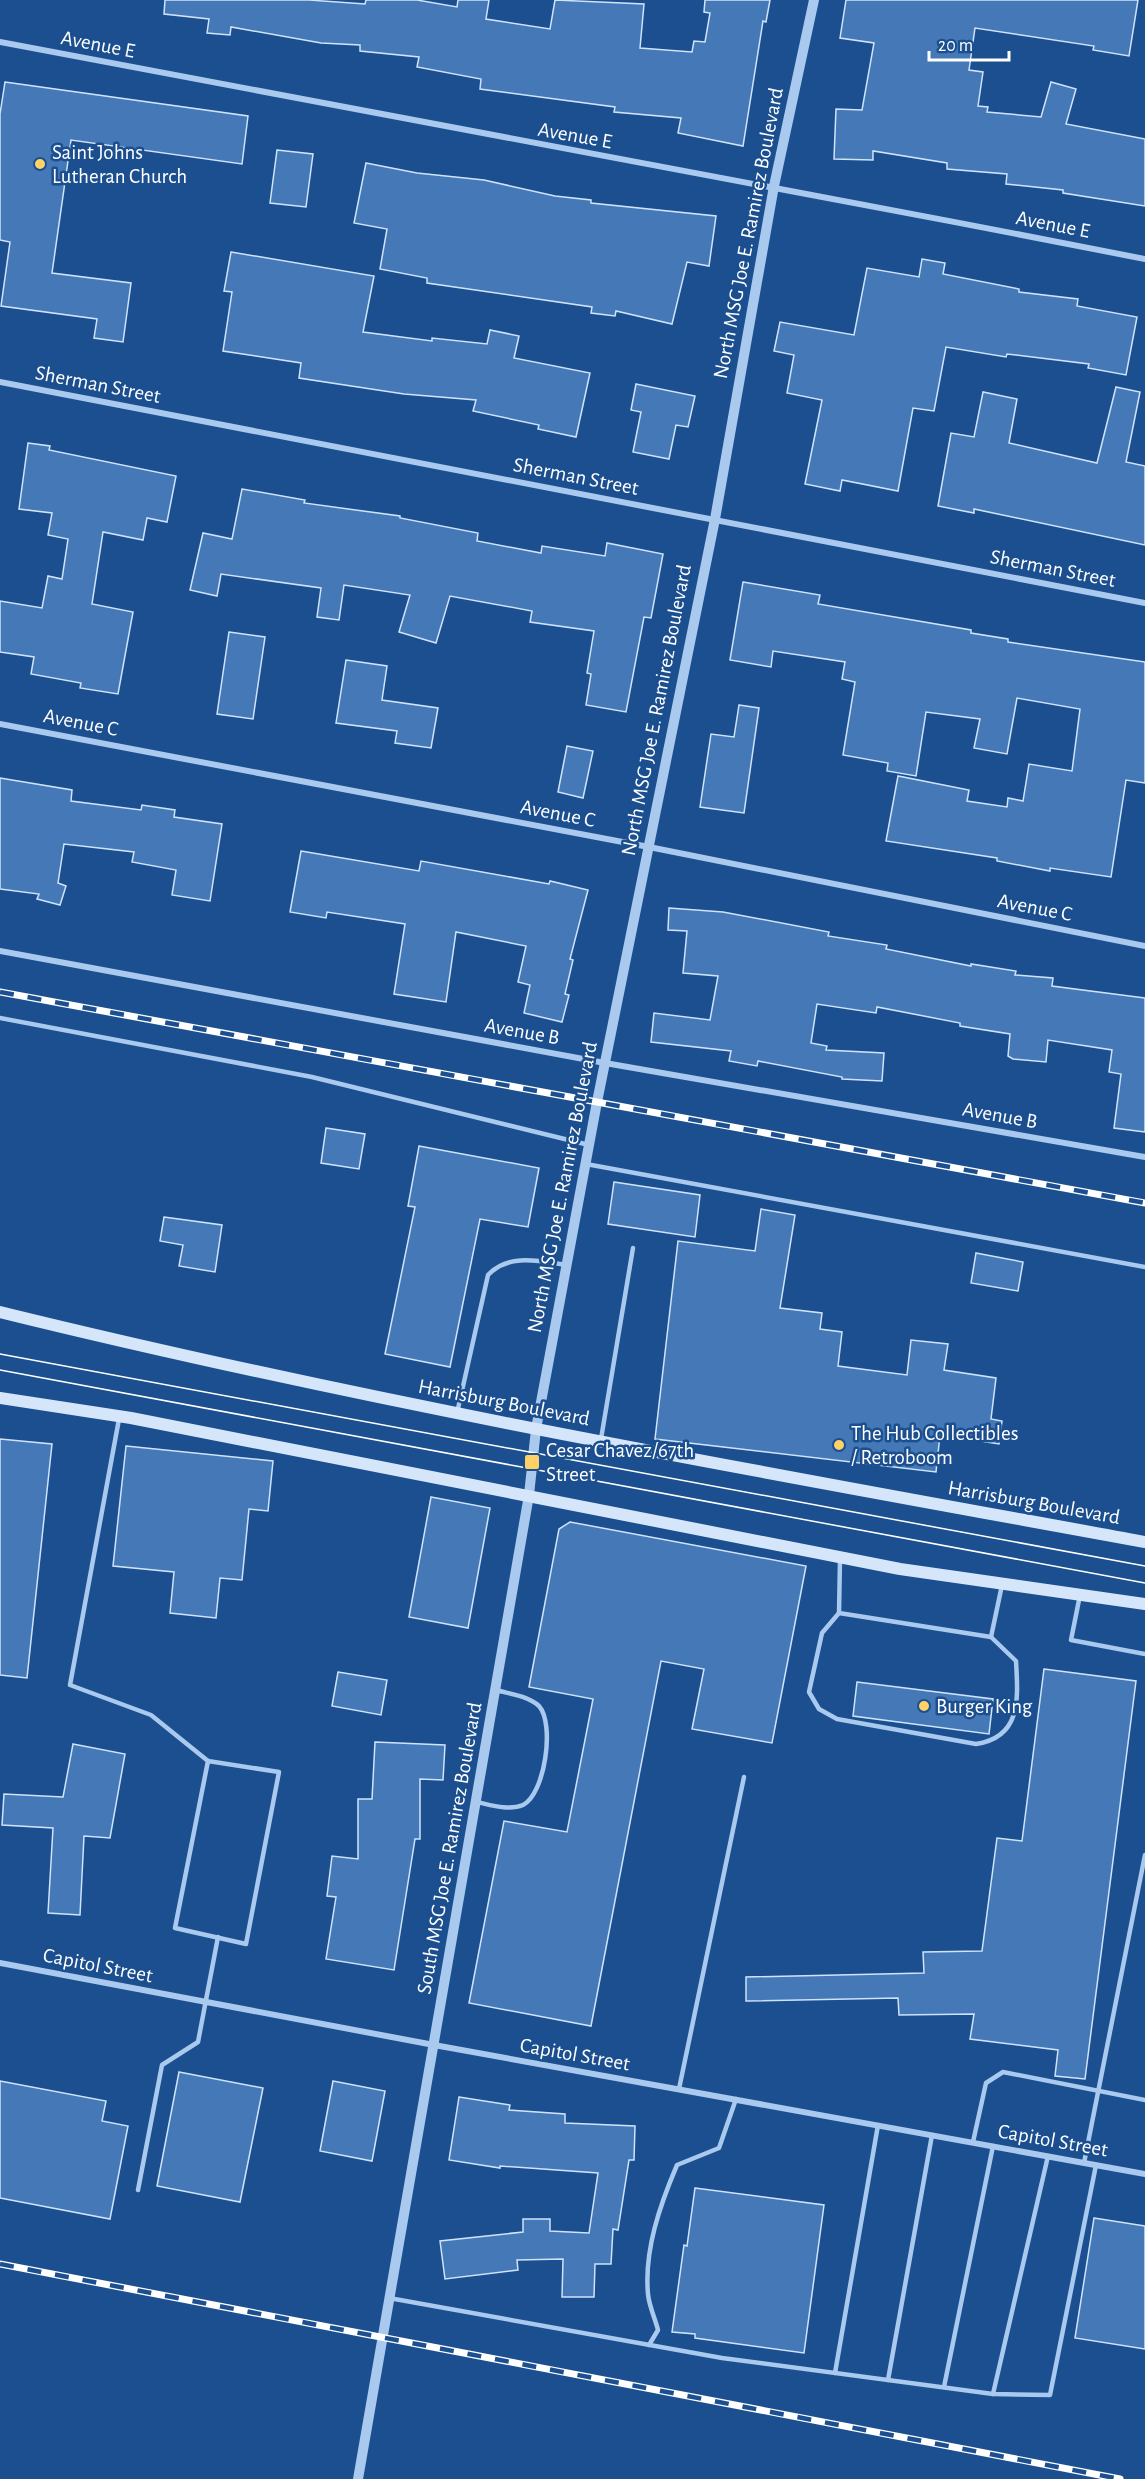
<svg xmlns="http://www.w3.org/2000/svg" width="1145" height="2479" font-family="'Alegreya Sans',sans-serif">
<rect width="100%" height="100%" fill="#1b4f8f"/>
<g fill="#4478b7" stroke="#cfe3fa" stroke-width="1.5">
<path d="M165,0H309L365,4L366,0H417L457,7L458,0H489L486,19L550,29L555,0L644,4L640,48L692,52L694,41L705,42L710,13L704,12L705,0H770L766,22L763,21L743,146L678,133L681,118L614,112L615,107L480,89L481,79L417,67L419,57L360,51V45L321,43L231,27L230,35L207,33L209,19L164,14Z"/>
<path d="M846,0H1138L1129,56L1093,50L1094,46L975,28L969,70L983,72L978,106L988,107L987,112L1041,117L1051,82L1076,89L1066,124L1145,139V206L1063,193V190L1006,184L1007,174L947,169V163L873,151V160L834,159L836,109L862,110L874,43L840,38Z"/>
<path d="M5,82L248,116L242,164L71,140L52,273L131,283L123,342L94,338L97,319L1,306L10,242L0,240V114Z"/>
<path d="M277,150L313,154L306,207L270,203Z"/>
<path d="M366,163L417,173L484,180L555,196L591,200V203L716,216L709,266L687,262L672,324L616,311L615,316L591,313L592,307L427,283V278L380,269L387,229L354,223Z"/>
<path d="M231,252L374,276L363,332L432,341V338L487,344L490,330L519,336L514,358L590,373L576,437L538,429L539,425L473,411L476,400L404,394L299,378L301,363L223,351L232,292L224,291Z"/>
<path d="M922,259L945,263L943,274L1019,289V292L1078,299L1077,306L1137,317L1126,375L1088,368L1089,364L1007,354L1006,357L946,347L934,411L913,408L898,491L842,480L840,491L805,484L822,400L787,393L794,355L774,351L780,322L854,335L867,268L919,277Z"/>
<path d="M636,384L695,396L688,427L676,425L669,459L633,452L641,412L631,410Z"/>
<path d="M1116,387L1140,392L1126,462L1145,466V545L974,509V513L938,506L951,433L974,437L983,392L1017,399L1009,443L1097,463Z"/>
<path d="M28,443L50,446L49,450L176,476L167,522L147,518L143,540L103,532L92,604L133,612L118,694L80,688L81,683L31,674L34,657L0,652V601L42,608L48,576L62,579L68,539L48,535L52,513L19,509Z"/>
<path d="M242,489L305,500L304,503L400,516V518L478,533L477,541L541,553L542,546L605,556L607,543L663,554L651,618L644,617L626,712L586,705L591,674L587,673L594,631L530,622L532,611L450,596L436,643L399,632L410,595L344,585L339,620L317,617L321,588L221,574L217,596L190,590L203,533L232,539Z"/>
<path d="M743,582L820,595L818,604L971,630V633L1008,639V642L1145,662V783L1126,780L1111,877L1050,868V871L997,861V858L886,841L898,776L969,790L967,801L1007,807L1008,798L1023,801L1029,764L1072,771L1080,709L1017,698L1007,754L974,748L980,719L926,712L916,776L887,771L888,763L843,755L855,682L842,679L845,662L773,651L771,667L730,660Z"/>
<path d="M229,632L265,637L253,719L217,714Z"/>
<path d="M346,660L387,666L382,700L438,708L431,748L395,743L397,731L336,723Z"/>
<path d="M739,705L759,708L744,813L700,807L711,734L734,737Z"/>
<path d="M567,746L593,751L583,798L558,792Z"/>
<path d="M0,778L72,790L71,801L141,810L142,805L175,810L174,817L222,824L210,901L172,895L176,870L132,862L134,852L64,844L58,883L66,886L60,905L37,899L39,894L0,889Z"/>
<path d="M301,851L419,871L421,861L549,884L550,881L588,890L570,959L573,960L565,994L569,995L562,1022L524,1013L530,985L518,982L526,946L456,932L446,1002L394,994L405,924L327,912L326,918L290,912Z"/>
<path d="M669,908L723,912L829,932L828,936L887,945L886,949L971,966V964L1016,971L1015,975L1053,978L1052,986L1145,998V1132L1114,1128L1121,1074L1109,1072L1112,1050L1048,1040L1046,1062L1013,1059L1008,1056L1010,1034L960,1026V1023L877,1007L876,1013L817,1004L811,1043L827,1046L826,1050L884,1053L882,1081L842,1079V1077L758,1061L757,1066L729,1061L731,1051L651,1042L654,1013L710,1020L718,976L683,973L687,931L668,930Z"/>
<path d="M326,1128L365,1134L359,1169L321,1163Z"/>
<path d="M419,1146L539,1168L528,1227L480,1219L450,1367L385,1354L415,1207L408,1206Z"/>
<path d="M614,1182L700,1195L695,1237L608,1224Z"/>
<path d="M761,1209L795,1215L780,1308L822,1313L820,1329L842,1332L838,1366L907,1375L911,1340L948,1344L944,1370L996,1378L991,1419L1002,1421L999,1444L940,1435L936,1472L655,1439L678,1241L755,1251Z"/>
<path d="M164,1217L222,1225L215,1272L179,1266L183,1245L160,1241Z"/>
<path d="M976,1253L1023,1262L1018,1291L971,1283Z"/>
<path d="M0,1439L52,1444L27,1678L0,1675Z"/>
<path d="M126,1446L273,1461L268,1511L249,1509L242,1580L220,1578L216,1618L170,1613L174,1572L113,1566Z"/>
<path d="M431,1497L490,1508L468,1628L409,1617Z"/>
<path d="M570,1522L806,1566L772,1743L692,1729L704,1669L661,1661L591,2026L469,2003L504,1821L567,1832L593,1699L529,1687L559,1529Z"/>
<path d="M1044,1669L1136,1681L1085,2079L1055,2076L1058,2050L970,2039L974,2014L899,2015L898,1998L746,2001V1977L924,1973L923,1952L982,1951L997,1838L1022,1841Z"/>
<path d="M338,1672L387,1680L381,1715L332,1706Z"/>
<path d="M857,1682L993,1699L989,1734L853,1716Z"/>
<path d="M375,1742L445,1745L443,1780L420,1779V1839H415L394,1970L326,1959L336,1897L327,1896L332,1856L358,1859V1799H372Z"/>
<path d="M73,1744L125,1754L110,1838L84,1836L80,1915L48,1913L53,1828L2,1825L4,1794L63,1797Z"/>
<path d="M179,2072L263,2088L240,2202L157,2186Z"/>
<path d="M0,2081L106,2101L102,2121L128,2126L110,2219L0,2198Z"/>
<path d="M333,2081L385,2091L372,2161L320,2151Z"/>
<path d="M459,2097L510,2105L509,2110L565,2114V2123L635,2126L634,2160H629L618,2230L613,2229L611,2264H595L594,2297H562L563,2259L517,2260L518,2270L445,2279L440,2241L523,2232V2219H550V2231L589,2233L598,2173L500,2166V2168L449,2160Z"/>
<path d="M695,2188L824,2205L804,2353L695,2338V2334L672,2332L684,2245L687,2246Z"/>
<path d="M1094,2218L1145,2226V2349L1075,2338Z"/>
</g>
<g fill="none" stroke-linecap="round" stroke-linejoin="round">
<g stroke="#a9c9ee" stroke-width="4.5">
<path d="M0,1018L312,1077L589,1145"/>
<path d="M586,1164L1145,1267"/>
<path d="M457,1413L488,1275C509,1253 539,1261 567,1265"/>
<path d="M119,1419L70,1685L151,1715L208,1761"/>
<path d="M601,1439L633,1248"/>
<path d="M840,1559L839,1613L991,1637L1002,1585"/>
<path d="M1080,1595L1071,1640L1145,1654"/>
<path d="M839,1613L822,1633L809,1692L819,1709L837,1719L976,1744C1022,1737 1018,1698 1016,1661L991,1637"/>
<path d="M208,1761L279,1772L246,1944L175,1928Z"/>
<path d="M477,1802C491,1805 509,1811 523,1805C545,1794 555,1724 539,1706C528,1696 510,1694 496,1690"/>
<path d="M679,2089L744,1777"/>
<path d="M973,2142L986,2083L1003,2072L1145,2100"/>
<path d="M1084,2163L1145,1855"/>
<path d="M138,2190L162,2065L198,2042L218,1937"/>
<path d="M389,2298L722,2358L993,2394L1050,2395L1096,2165"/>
<path d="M649,2345L658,2330C655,2318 649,2306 648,2294C644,2250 660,2205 677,2165L719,2148L736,2099"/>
<path d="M835,2373L878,2125"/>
<path d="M888,2380L932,2135"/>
<path d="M944,2387L993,2146"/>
<path d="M993,2394L1048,2156"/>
</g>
<g stroke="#a9c9ee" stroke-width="6">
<path d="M0,42C382,115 764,184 1145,259"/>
<path d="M0,382L1145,603"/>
<path d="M0,724L649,847L1145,946"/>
<path d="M0,951L605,1063L1145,1157"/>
<path d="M0,1963L434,2045L1145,2174"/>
</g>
<path stroke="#a9c9ee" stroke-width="10" d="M358,2479L529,1495L536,1429L597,1102L715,519L774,186L814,0"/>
<g stroke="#d6e6fa" stroke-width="12">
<path d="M0,1312C378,1405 762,1472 1145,1542"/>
<path d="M0,1398L131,1418L900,1569L1145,1604"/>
</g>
<g stroke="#fff" stroke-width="1.5">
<path d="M0,1354L1145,1566"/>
<path d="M0,1370L1145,1583"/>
</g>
<defs>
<g id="rail">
<path d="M0,992L1145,1203"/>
<path d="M0,2264L1120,2479"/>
</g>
</defs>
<use href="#rail" stroke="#fff" stroke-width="7"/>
<use href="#rail" stroke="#1b4f8f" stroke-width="4.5" stroke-dasharray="14" stroke-linecap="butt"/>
</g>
<g fill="#ffd166" stroke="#1b4f8f" stroke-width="2">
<circle cx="40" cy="164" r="6"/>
<circle cx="839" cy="1445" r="6"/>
<rect x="524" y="1454" width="16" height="16" rx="3"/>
<circle cx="924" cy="1706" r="6"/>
</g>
<g text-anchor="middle" stroke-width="5" stroke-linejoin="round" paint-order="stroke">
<g font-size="21" fill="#fff" stroke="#1b4f8f">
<text transform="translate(98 44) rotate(11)" y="7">Avenue E</text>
<text transform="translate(575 135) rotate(10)" y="7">Avenue E</text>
<text transform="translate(1053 224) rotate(11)" y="7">Avenue E</text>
<text transform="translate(748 233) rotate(-79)" y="7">North MSG Joe E. Ramirez Boulevard</text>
<text transform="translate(98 384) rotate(11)" y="7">Sherman Street</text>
<text transform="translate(576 476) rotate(11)" y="7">Sherman Street</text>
<text transform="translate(1053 568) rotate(11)" y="7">Sherman Street</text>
<text transform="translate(656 710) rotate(-79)" y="7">North MSG Joe E. Ramirez Boulevard</text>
<text transform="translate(81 722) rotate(11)" y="7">Avenue C</text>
<text transform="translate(558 813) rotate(11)" y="7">Avenue C</text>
<text transform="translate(1035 907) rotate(11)" y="7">Avenue C</text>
<text transform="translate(522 1031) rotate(10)" y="7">Avenue B</text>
<text transform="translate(1000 1115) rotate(10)" y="7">Avenue B</text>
<text transform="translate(562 1187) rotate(-79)" y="7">North MSG Joe E. Ramirez Boulevard</text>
<text transform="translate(504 1402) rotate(11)" y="7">Harrisburg Boulevard</text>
<text transform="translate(1034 1502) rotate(10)" y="7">Harrisburg Boulevard</text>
<text transform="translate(449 1848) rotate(-80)" y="7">South MSG Joe E. Ramirez Boulevard</text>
<text transform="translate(98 1965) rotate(11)" y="7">Capitol Street</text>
<text transform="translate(575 2054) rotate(10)" y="7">Capitol Street</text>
<text transform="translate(1053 2140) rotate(10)" y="7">Capitol Street</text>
</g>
<g font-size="21" fill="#fff" stroke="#1b4f8f" text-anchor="start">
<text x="52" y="159">Saint Johns<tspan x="52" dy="24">Lutheran Church</tspan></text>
<text x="851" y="1440">The Hub Collectibles<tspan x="851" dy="24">/ Retroboom</tspan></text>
<text x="546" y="1457">Cesar Chavez/67th<tspan x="546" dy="24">Street</tspan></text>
<text x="936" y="1713">Burger King</text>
</g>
</g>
<path d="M929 51v9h80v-9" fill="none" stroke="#ffffff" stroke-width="3"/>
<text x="938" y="51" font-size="18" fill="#ffffff" stroke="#1b4f8f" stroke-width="4.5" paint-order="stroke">20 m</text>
</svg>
